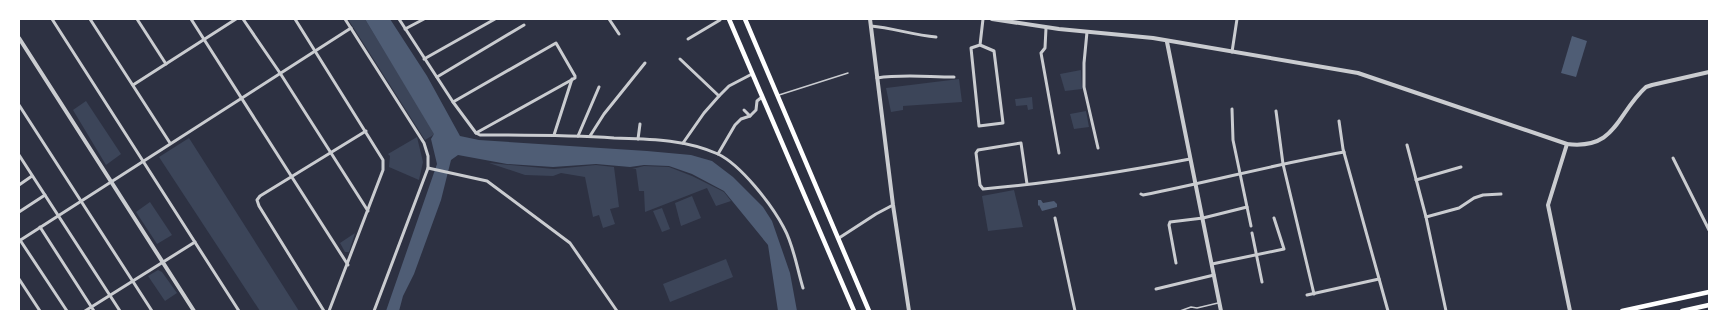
<svg xmlns="http://www.w3.org/2000/svg" width="1728" height="330" font-family="Barlow,sans-serif">
<rect width="100%" height="100%" fill="#2d3142"/>
<g fill="#3c4559">
<path d="M348,19H365L435,134L425,140Z"/>
<path d="M1081,70L1082,89L1065,91L1060,74Z"/>
<path d="M959,79L962,102L903,106V110L891,112L886,88Z"/>
<path d="M1032,97L1033,109L1028,110L1027,105L1016,106L1015,99Z"/>
<path d="M86,101L121,154L106,165L73,110Z"/>
<path d="M1086,111L1089,127L1074,129L1070,114Z"/>
<path d="M417,137L423,162L419,180L389,167L390,156L388,154Z"/>
<path d="M189,138L299,311H260L159,157Z"/>
<path d="M489,163L554,169L596,165L614,167L619,207L610,209L615,224L603,228L599,215L593,217L585,177L561,173L553,176L525,175Z"/>
<path d="M644,166L669,167L692,176L724,192L731,201L716,206L707,188L645,212L644,191H639L636,169H632Z"/>
<path d="M1014,190L1023,227L988,231L982,196Z"/>
<path d="M692,196L701,218L681,226L675,203Z"/>
<path d="M150,202L172,235L157,244L136,212Z"/>
<path d="M662,208L670,229L662,232L653,211Z"/>
<path d="M355,233L349,252H345L340,243Z"/>
<path d="M726,259L733,277L670,302L663,284Z"/>
<path d="M158,270L162,272L177,293L165,301L148,276Z"/>
</g>
<g fill="#4f5d75">
<path d="M365,19H390L427,76L460,136L479,140L647,151L691,155L712,161L733,177L763,207L772,221L790,273L797,311H778L768,245L724,191L692,174L669,166L644,165L630,167L596,164L553,167L507,164L458,155L451,160L441,200L414,274L403,296L399,311H386L437,164L431,139L434,134Z"/>
<path d="M1572,36L1587,41L1576,77L1561,73Z"/>
<path d="M1038,200H1041L1043,203L1054,201L1057,204V207L1042,211L1039,205L1038,206Z"/>
</g>
<g fill="none" stroke-linecap="round" stroke-linejoin="round">
<g stroke="#caccd0" stroke-width="1.5">
<path d="M779,95L848,73"/>
<path d="M1180,311L1191,307L1197,308L1218,303"/>
</g>
<g stroke="#caccd0" stroke-width="3">
<path d="M52,19L239,311"/>
<path d="M90,19L170,143"/>
<path d="M137,19L166,64"/>
<path d="M191,19L348,265"/>
<path d="M243,19L280,73L368,211"/>
<path d="M295,19L383,160V170L329,311"/>
<path d="M345,19L424,143L428,156V168L374,311"/>
<path d="M399,19L453,102L476,133L480,135C525,135 569,135 614,138C649,139 685,139 718,154C741,165 772,205 784,228C794,246 797,269 803,288"/>
<path d="M609,19L619,34"/>
<path d="M871,26C893,28 913,35 936,37"/>
<path d="M1046,28L1045,48L1041,53L1059,153"/>
<path d="M405,29L424,19"/>
<path d="M1087,32L1084,63V87L1098,148"/>
<path d="M688,39L720,20"/>
<path d="M980,45L971,48L979,126L1003,123L994,51L980,45L983,19"/>
<path d="M1232,52L1237,19"/>
<path d="M424,59L495,19"/>
<path d="M680,59L719,96L729,86L752,74"/>
<path d="M437,77L524,25"/>
<path d="M877,78C902,74 928,77 954,77"/>
<path d="M133,85L236,19"/>
<path d="M453,102L556,43L575,76V78L476,133"/>
<path d="M19,105L152,311"/>
<path d="M1232,109L1233,140L1251,226"/>
<path d="M744,110L750,116"/>
<path d="M1276,111L1283,164L1314,294"/>
<path d="M1339,121L1343,149L1388,311"/>
<path d="M554,135L572,79"/>
<path d="M578,136L599,87"/>
<path d="M590,136L604,114L645,63"/>
<path d="M638,139L640,124"/>
<path d="M683,143L704,113L719,96"/>
<path d="M1407,145L1426,217L1446,311"/>
<path d="M718,154L735,125L741,119L750,116L756,110L757,101L762,97"/>
<path d="M19,155L120,311"/>
<path d="M1673,158L1709,230"/>
<path d="M428,168L487,181L570,243L617,311"/>
<path d="M1416,180L1461,167"/>
<path d="M1027,184L1021,143L978,150L976,153L980,185L983,189C1052,183 1122,172 1190,159"/>
<path d="M19,185L32,176"/>
<path d="M1141,194L1143,195C1210,182 1276,164 1344,152"/>
<path d="M19,212L45,195"/>
<path d="M1426,217L1459,208L1474,198L1483,195L1501,194"/>
<path d="M1055,218L1075,311"/>
<path d="M40,227L94,311"/>
<path d="M1252,233L1262,282"/>
<path d="M839,238L876,214L893,205"/>
<path d="M20,240L67,311"/>
<path d="M19,241L351,28"/>
<path d="M1176,263L1169,225L1170,222L1203,218L1247,207"/>
<path d="M1212,264L1284,249L1274,218"/>
<path d="M19,279L40,311"/>
<path d="M1156,289L1214,275"/>
<path d="M1307,295L1379,279"/>
<path d="M85,311L195,242"/>
<path d="M324,311L259,206L257,200L260,196L366,131"/>
</g>
<g stroke="#caccd0" stroke-width="4">
<path d="M870,19L893,205L909,311"/>
<path d="M992,19L1059,29L1153,38L1358,73L1567,144C1617,150 1616,114 1646,87L1652,85L1709,72"/>
<path d="M19,38L194,311"/>
<path d="M1167,42L1221,311"/>
<path d="M1567,144L1548,205L1570,311"/>
</g>
<g stroke="#fff" stroke-width="4.5">
<path d="M729,19L854,311"/>
<path d="M745,19L869,311"/>
<path d="M1622,311L1709,292"/>
<path d="M1682,311L1709,305"/>
</g>
</g>
<rect width="1728" height="330" fill="none" stroke="#ffffff" stroke-width="40"/>
</svg>
